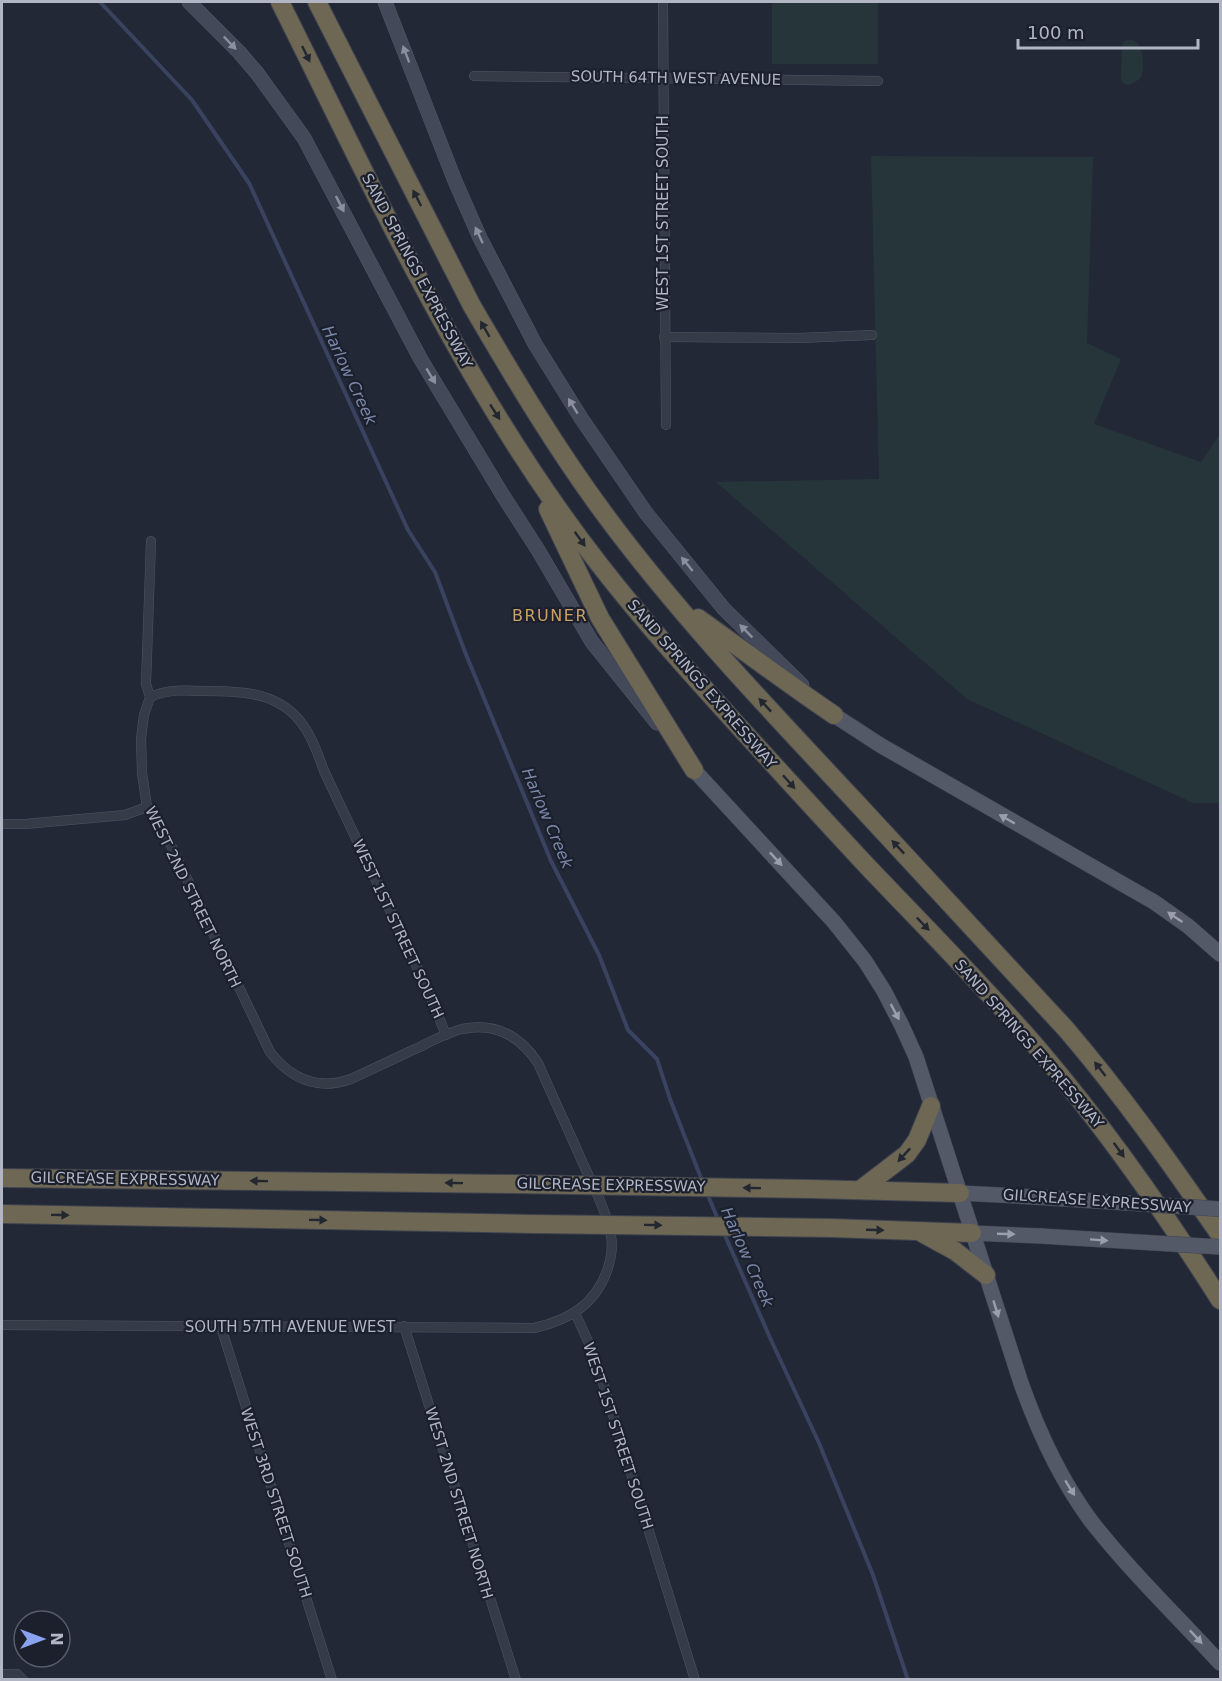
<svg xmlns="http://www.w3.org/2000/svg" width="1222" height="1681" font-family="'DejaVu Sans',sans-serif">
<rect width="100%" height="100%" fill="#232837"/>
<g fill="#253539">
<rect x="772" y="2" width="106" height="62"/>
<path d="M1127,40C1132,40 1133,39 1137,43C1143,49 1145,69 1141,77C1138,81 1133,83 1129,85L1124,84L1121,80L1122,46L1123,42Z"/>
<path d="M871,156L1093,157L1087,343L1121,359L1094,424L1201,462L1220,434V803H1193L967,699L716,482L879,479Z"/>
</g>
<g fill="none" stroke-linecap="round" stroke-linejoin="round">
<g stroke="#394360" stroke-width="4">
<path d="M100,2L192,100L249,183L408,530L435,572L465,652L551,861L599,955L628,1030L657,1059L670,1099L703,1183"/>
<path d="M707,1193L719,1222"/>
<path d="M723,1231L771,1340L819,1443L873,1575L908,1680"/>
</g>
<defs>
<g id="street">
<path d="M663,2L666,425"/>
<path d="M474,76L878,81"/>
<path d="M664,337L799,338L872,335"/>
<path d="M150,697C168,689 186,690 205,691C244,691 282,692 305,728C314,741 319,757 324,771L427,988L446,1035"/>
<path d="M2,824H25L125,815L147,807"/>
<path d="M575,1313L594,1354L604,1386L695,1680"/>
<path d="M2,1325L534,1328C570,1320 596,1304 608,1268C611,1258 613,1246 611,1236C606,1209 592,1184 581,1159C567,1127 552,1095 538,1063C520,1036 495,1022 462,1029C446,1033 430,1042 415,1049C394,1059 372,1069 351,1079C317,1091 291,1079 270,1052L166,835L147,807L142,773L141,739L144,715L150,697L146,684L151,541"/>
<path d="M404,1326L516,1680"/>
<path d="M221,1327L332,1680"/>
<path d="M2,1674H17L23,1680"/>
</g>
<g id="secondary">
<path d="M189,2L239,52L257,73L304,138L420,358L502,494L538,550L592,642L657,723"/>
<path d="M385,2L455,181L480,238L535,344L581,418L646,513L724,609L802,685"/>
</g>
<g id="primary">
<path d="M834,715L880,745L1154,902L1188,926L1220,954"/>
<path d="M694,770L834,922L865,961L884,991L902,1026L916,1057L1021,1383C1038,1431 1060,1479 1091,1521C1130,1571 1177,1616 1220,1663"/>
<path d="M960,1193L1035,1197"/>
<path d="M972,1233L1041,1236"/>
</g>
<g id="highway">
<path d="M280,2C376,194 466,393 599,564C644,622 693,676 742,730C784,776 826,822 868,867C926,928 985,987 1040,1051C1107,1130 1165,1213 1220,1300"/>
<path d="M317,2L472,306C514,378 557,450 606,516C681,617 768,708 854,800C924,875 994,952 1065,1028C1121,1093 1171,1164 1220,1235"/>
<path d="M548,509L600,618L694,770"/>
<path d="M698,618C743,650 788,684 834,715"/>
<path d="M2,1178L512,1184"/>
<path d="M811,1189L960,1193"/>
<path d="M860,1190L907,1154L917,1140L931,1106"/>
<path d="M2,1214L532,1224"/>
<path d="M832,1228L972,1233"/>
<path d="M922,1233L955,1251L986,1275"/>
</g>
</defs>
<use href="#street" stroke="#515562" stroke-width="10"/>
<use href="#secondary" stroke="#515562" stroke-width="15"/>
<use href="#primary" stroke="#3f4451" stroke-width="16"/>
<use href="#highway" stroke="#3e424f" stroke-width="20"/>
<use href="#street" stroke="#363b48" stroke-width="9"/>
<use href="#secondary" stroke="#44495a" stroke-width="14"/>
<use href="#primary" stroke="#545968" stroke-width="15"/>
<use href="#highway" stroke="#6d6754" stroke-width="18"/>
<defs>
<g id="primary-bridge">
<path d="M1035,1197L1220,1209"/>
<path d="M1041,1236L1220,1247"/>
</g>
<g id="highway-bridge">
<path d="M512,1184L811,1189"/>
<path d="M532,1224L832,1228"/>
</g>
</defs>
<use href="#primary-bridge" stroke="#3f4451" stroke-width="16" stroke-linecap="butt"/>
<use href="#highway-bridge" stroke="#3e424f" stroke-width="20" stroke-linecap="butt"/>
<use href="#primary-bridge" stroke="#545968" stroke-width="15"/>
<use href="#highway-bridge" stroke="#6d6754" stroke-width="18"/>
</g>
<defs><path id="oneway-solid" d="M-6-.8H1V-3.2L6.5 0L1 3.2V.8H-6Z" transform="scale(1.5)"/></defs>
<g fill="#8b8f9f">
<use href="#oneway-solid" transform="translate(230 43) rotate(46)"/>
<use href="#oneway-solid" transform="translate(406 54) rotate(-111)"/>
<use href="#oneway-solid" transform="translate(340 204) rotate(63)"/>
<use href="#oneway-solid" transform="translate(479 235) rotate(-115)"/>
<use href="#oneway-solid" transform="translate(431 376) rotate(59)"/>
<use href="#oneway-solid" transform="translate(573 406) rotate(-121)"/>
<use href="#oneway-solid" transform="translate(687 564) rotate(-129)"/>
<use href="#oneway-solid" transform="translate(746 631) rotate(-135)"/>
</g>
<g fill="#232730">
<use href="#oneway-solid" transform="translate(306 54) rotate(64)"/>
<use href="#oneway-solid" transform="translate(417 198) rotate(-117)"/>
<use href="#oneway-solid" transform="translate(485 329) rotate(-120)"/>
<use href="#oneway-solid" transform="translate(495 412) rotate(57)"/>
<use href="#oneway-solid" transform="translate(580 539) rotate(54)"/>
<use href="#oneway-solid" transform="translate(765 705) rotate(-133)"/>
<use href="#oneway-solid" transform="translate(789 782) rotate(48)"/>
<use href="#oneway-solid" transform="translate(898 847) rotate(-133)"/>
<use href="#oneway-solid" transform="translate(923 924) rotate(46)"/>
<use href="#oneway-solid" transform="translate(1100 1069) rotate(-128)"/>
<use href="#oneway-solid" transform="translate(1119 1150) rotate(54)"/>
<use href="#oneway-solid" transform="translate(904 1155) rotate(133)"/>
<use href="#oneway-solid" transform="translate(259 1181) rotate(-179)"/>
<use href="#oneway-solid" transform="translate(454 1183) rotate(-179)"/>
<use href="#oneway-solid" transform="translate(752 1188) rotate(-179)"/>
<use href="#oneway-solid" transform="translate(60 1215) rotate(1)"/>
<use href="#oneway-solid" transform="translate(318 1220) rotate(1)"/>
<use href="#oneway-solid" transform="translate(653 1225) rotate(1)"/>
<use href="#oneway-solid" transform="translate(875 1230) rotate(2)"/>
</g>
<g fill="#9a9ead">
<use href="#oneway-solid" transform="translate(1007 819) rotate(-150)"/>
<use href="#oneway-solid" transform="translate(776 859) rotate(47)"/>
<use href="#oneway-solid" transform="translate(1175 917) rotate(-146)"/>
<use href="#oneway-solid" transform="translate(895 1012) rotate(62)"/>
<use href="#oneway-solid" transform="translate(1006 1234) rotate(2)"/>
<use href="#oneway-solid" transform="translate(1099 1240) rotate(4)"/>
<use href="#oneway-solid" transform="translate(996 1309) rotate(73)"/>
<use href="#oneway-solid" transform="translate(1070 1488) rotate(58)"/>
<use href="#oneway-solid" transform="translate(1196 1637) rotate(47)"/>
</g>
<g text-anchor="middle" stroke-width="4.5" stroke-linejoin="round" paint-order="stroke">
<g font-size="15" fill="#b1b5c4" stroke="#1b202c">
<text transform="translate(676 78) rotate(1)" y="5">SOUTH 64TH WEST AVENUE</text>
<text transform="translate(663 213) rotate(-90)" y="5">WEST 1ST STREET SOUTH</text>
<text transform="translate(417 271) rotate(62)" y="5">SAND SPRINGS EXPRESSWAY</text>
<text transform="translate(702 684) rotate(49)" y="5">SAND SPRINGS EXPRESSWAY</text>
<text transform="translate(193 897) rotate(64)" y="5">WEST 2ND STREET NORTH</text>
<text transform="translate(398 929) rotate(65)" y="5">WEST 1ST STREET SOUTH</text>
<text transform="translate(1029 1044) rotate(49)" y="5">SAND SPRINGS EXPRESSWAY</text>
<text transform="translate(125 1179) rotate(1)" y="5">GILCREASE EXPRESSWAY</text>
<text transform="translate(611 1185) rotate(1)" y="5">GILCREASE EXPRESSWAY</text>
<text transform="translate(1097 1201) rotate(4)" y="5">GILCREASE EXPRESSWAY</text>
<text x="290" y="1332">SOUTH 57TH AVENUE WEST</text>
<text transform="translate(618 1436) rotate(72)" y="5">WEST 1ST STREET SOUTH</text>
<text transform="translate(276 1503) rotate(72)" y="5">WEST 3RD STREET SOUTH</text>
<text transform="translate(459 1503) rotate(73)" y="5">WEST 2ND STREET NORTH</text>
</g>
<g font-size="16" font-style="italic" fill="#7b88aa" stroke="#1b202c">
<text transform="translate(350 375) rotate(65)" y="6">Harlow Creek</text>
<text transform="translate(548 818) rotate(67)" y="6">Harlow Creek</text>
<text transform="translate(748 1257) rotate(66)" y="6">Harlow Creek</text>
</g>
<g font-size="16" letter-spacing="1.5" fill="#cba065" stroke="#1b202c">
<text x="550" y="621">BRUNER</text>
</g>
</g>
<rect width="1222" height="1681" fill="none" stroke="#b1b5c4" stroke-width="6"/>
<g transform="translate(42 1639) rotate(90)"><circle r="28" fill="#1b202c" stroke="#575c69" stroke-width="1.5"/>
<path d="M0-4.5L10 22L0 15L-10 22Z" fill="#8aa2f0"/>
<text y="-9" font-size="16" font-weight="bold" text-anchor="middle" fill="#b1b5c4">N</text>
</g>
<path d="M1018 39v9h180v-9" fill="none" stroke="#b1b5c4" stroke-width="3"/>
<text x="1027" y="39" font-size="18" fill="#b1b5c4" stroke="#1b202c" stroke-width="4.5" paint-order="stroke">100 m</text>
</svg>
